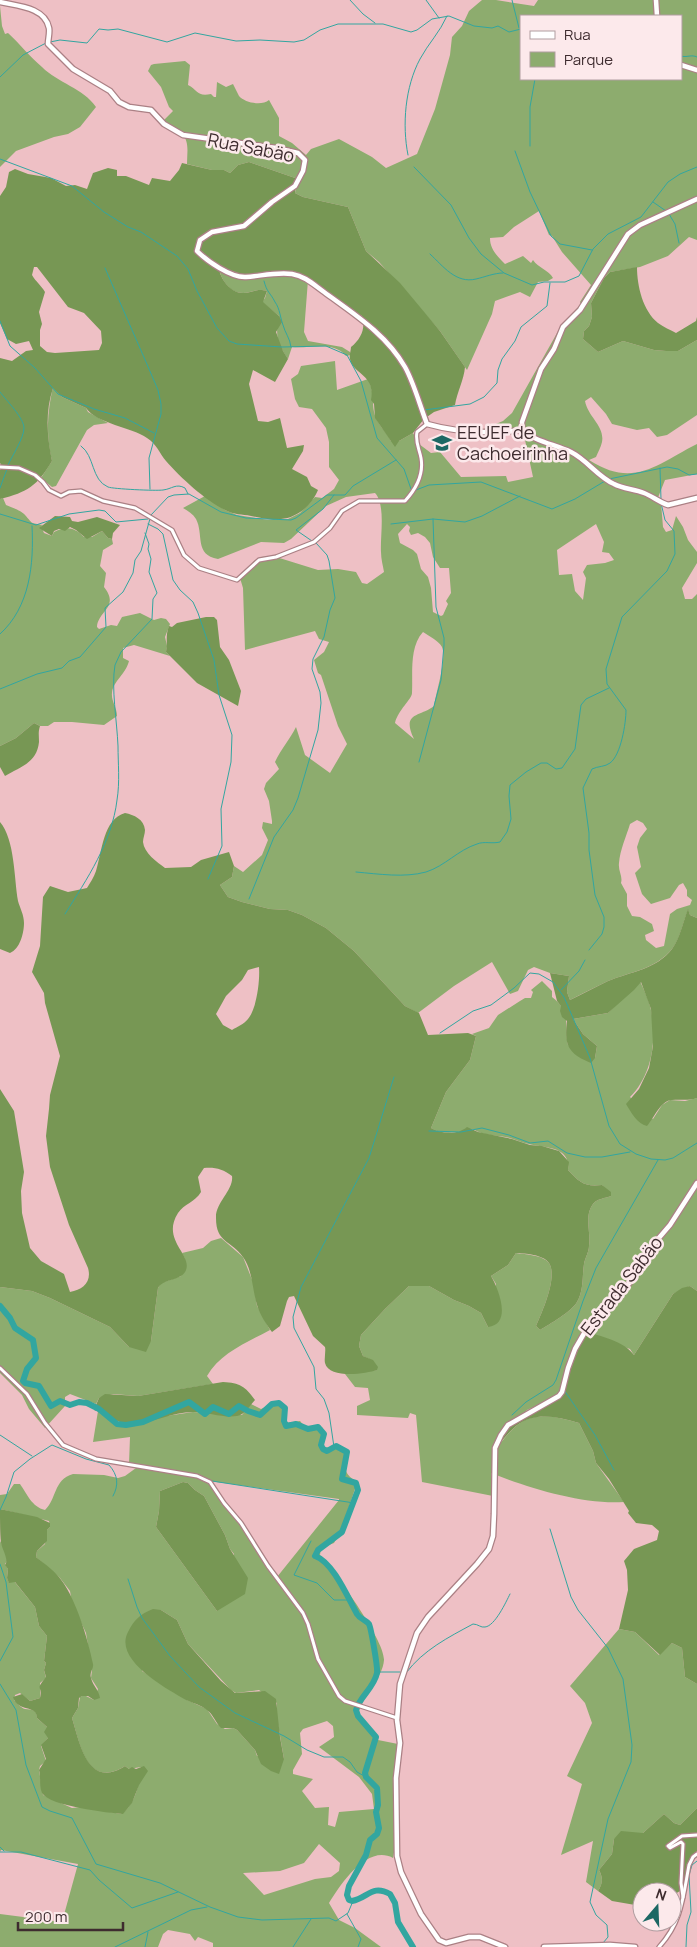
<svg xmlns="http://www.w3.org/2000/svg" width="697" height="1947" font-family="Manrope,sans-serif">
<rect width="100%" height="100%" fill="#eec0c5"/>
<g fill="#8dac6e" fill-rule="evenodd">
<path d="M482,0H496L534,6L538,0H697V240L689,237L668,256L640,267L610,272L604,278L591,303L592,317L589,326L584,331L583,339L598,352L623,341L654,350L666,351H678L697,340V415L667,435L657,437L649,428L637,430L612,424L606,414L591,397L585,401C588,417 605,426 602,442C601,447 598,452 596,457L589,460C634,489 657,464 697,444V474L665,480L657,500L661,503L663,527L666,532L672,530L676,516L683,527L688,540L697,552V563L682,588L685,599H692L697,594V918L690,915L688,910C683,922 680,939 672,949C656,969 630,972 608,981C595,987 582,994 570,1000L567,992L569,976L550,973L534,967L528,970L518,991L510,994L492,962L454,986L418,1013L405,1006L354,951L326,928L302,915L288,910L270,909L242,902L228,897L220,885L232,877L234,866L243,872L262,855L268,840L262,828L263,822L272,824V821L269,801L264,789L266,783L279,769L275,762C281,749 290,739 296,727L305,755L330,773L347,744L338,726L321,675L318,673L314,660L324,652L329,642L319,639L315,631L245,650L243,588L240,578L254,561L261,557L273,556L318,570L338,569L356,572L362,583L367,584L384,572C383,566 381,559 381,552C380,536 386,505 375,493L346,497L326,506L291,539L284,543L261,542L218,559C194,555 204,534 196,519C193,514 188,511 183,508L205,496L225,510L237,515L269,520L288,519L300,513L315,497L322,498L334,489L339,480L329,467V442L326,428L312,409L299,407L295,399L291,379L298,374L301,366L335,361L337,390L368,379C374,390 372,401 374,412C376,423 386,431 391,441H399L413,433L419,444L431,453L440,452L461,477L506,476L508,482L533,477L525,440L528,438L521,433L484,429L503,421L512,413L561,326L581,304L580,302L591,285L562,252L552,236L549,235L539,211L514,227L503,237L490,238C490,249 497,256 505,264L523,256L531,263L533,260C538,268 549,270 553,278L548,281L538,282L530,297L520,292L495,301L492,314L467,370L440,331L379,262L366,251L348,207L303,197L295,193L298,179L249,162L238,165L230,173L224,170H212L187,164C187,152 190,142 181,132C177,128 169,125 164,120L173,111L169,107L161,87L148,71L151,65L154,64L185,61L190,65L188,85C198,90 197,97 211,94L214,97H216L217,82L226,87L233,84C235,88 237,92 239,96C245,103 262,106 269,100L279,118V136L292,143L306,155L311,149L339,139L372,157L386,168L417,154L435,109L450,55L452,37L462,26L469,11ZM521,16H681V79H521ZM407,524L410,527L409,531L411,535L418,533L425,537L430,543L433,557L440,568H449L451,593L446,601L448,604L443,615L441,616L433,612L431,588L428,577L421,569L417,554L413,550L400,543L398,534ZM596,524L604,542L602,552L609,553L614,560L605,563L587,565L583,572L586,578L583,600L575,591L572,574L559,575L557,550ZM423,632C429,636 439,641 442,647C447,658 436,693 434,706C420,717 401,712 414,739L395,723C398,710 412,699 412,693C413,674 409,647 423,632ZM637,820L643,823L647,829L640,838L637,847L641,867L635,873L642,894L651,904L670,898L679,885L683,883L687,890V896L692,900L690,905L677,909L670,914L664,946L656,948L646,940L645,935L654,931L652,924L640,917L632,916L627,906V894L621,883C623,876 618,871 619,863C620,850 626,837 630,824Z"/>
<path d="M0,6L2,26L5,34L8,33C20,44 30,57 42,67C58,83 83,88 96,107L80,127L68,134L54,137L16,151L0,167Z"/>
<path d="M219,267L265,274C275,270 300,272 308,280L304,332L308,341L342,347L350,352L351,355L346,356C333,340 310,349 292,347L288,359C277,343 275,335 279,316L262,302L265,298L267,291C255,288 252,293 243,293C230,293 220,279 219,267Z"/>
<path d="M53,387L62,397L86,408L88,412L108,423L94,425L87,430L56,486L52,487L41,478L52,461C46,435 47,413 53,387Z"/>
<path d="M3,498L6,505C11,507 22,511 25,515C33,524 30,523 43,525L41,526L44,533L52,536L54,532C67,526 74,527 84,537H92L102,531L108,538L112,539L113,544L103,550L100,566L106,573L104,587C120,607 98,611 97,627L99,629L111,625L117,626L122,617L140,613L154,620L161,618L166,619L170,624L165,637L167,646L166,652L170,656L134,645L123,648V658L129,661C126,674 113,681 112,693C111,701 117,708 117,716L104,725L72,722H54L48,726H40L34,723L16,738L0,746V499Z"/>
<path d="M542,981L552,991V997C573,1013 563,1025 568,1045L595,1058L597,1046L583,1034L573,1019L608,1013L640,981C644,990 649,1000 651,1010C657,1040 652,1075 630,1097L653,1119L662,1105L670,1100L685,1101L697,1098V1291L690,1286L673,1294L634,1355L630,1349L624,1347L574,1357L565,1385L566,1388L551,1399L527,1410L496,1447C503,1441 508,1433 515,1427C534,1410 557,1417 579,1423L593,1451L596,1463L624,1502C584,1505 528,1488 491,1473L493,1496L422,1482L416,1415L410,1413L408,1418L357,1415V1406L370,1400L368,1388L355,1387L345,1374L377,1370C376,1361 371,1360 363,1356L359,1346L361,1335L385,1309L409,1286H429L454,1300L469,1306L481,1313L488,1327L496,1284L491,1276L508,1265L516,1253C524,1254 543,1255 549,1263C558,1277 542,1312 536,1326L540,1330C550,1324 571,1312 577,1302C584,1290 582,1277 584,1264C585,1258 589,1252 589,1246C591,1232 584,1216 593,1204C596,1199 606,1198 611,1196L602,1185C585,1187 580,1183 568,1170C571,1146 545,1148 529,1144C523,1143 517,1140 510,1138C498,1135 483,1136 473,1129C459,1132 444,1136 431,1128L446,1092L470,1060L476,1036L472,1034L489,1028L498,1015L520,1001L525,998H531L533,992L531,990Z"/>
<path d="M221,1238L243,1257L253,1282L257,1306L270,1330C248,1342 220,1353 207,1376L213,1384L138,1396L113,1394L99,1398L96,1404L70,1394L65,1397V1406L45,1428L29,1409L22,1395L0,1373V1287L32,1291L50,1298L110,1327L129,1347L151,1341L158,1288L161,1283L181,1276L185,1259L182,1253L203,1248L211,1241Z"/>
<path d="M276,1402L282,1403L287,1410L286,1423L300,1421L306,1428L322,1427L325,1434L323,1448L338,1446L347,1451C342,1467 344,1475 359,1483V1486L355,1489L341,1530L334,1543L321,1548L320,1555C334,1571 385,1640 384,1660C383,1678 362,1695 358,1715L378,1740L398,1744L397,1836L393,1858C367,1844 341,1884 329,1903L339,1920L355,1928L381,1947H213V1943L198,1937L195,1941L190,1934L168,1930L163,1934L158,1947H0V1914L62,1922L78,1864L1,1850L0,1852V1541L6,1552L7,1561L5,1564L8,1569L7,1578L9,1582L14,1581L35,1607L39,1626L47,1636L44,1661L46,1663L44,1670L46,1678L40,1683V1698L30,1701L20,1693L15,1695L14,1700C17,1703 21,1708 25,1709C32,1710 37,1709 37,1718L47,1727L48,1738L41,1746L46,1761L40,1766L39,1770L43,1795L72,1808L82,1807L121,1814C136,1804 139,1784 141,1767L129,1769L125,1766C87,1790 80,1744 72,1718L78,1708L80,1697L84,1695L94,1700L98,1689L91,1678L92,1670L86,1633L72,1603L70,1591L60,1578L36,1557L37,1551L45,1544L47,1530L50,1527L49,1521L0,1509V1495L7,1494L14,1484H20C27,1494 32,1507 45,1510C57,1499 53,1480 73,1474L104,1475L118,1478L125,1476L136,1468L137,1466L129,1464L130,1437L93,1442L98,1411L116,1422L132,1424L166,1416L193,1412L242,1415L251,1404L261,1409ZM209,1481L339,1499V1500L277,1577L244,1526ZM183,1482L188,1483L195,1490L204,1496L225,1535L230,1549L234,1554L217,1611L156,1527L159,1511L160,1491ZM161,1610L177,1620L188,1644L231,1690L236,1693L259,1690L277,1703L276,1713L284,1759L257,1756L255,1750L237,1730L233,1728L225,1729L217,1724L207,1709L187,1700L142,1671ZM327,1721L333,1726L334,1737L319,1747L359,1777L372,1794L374,1809L339,1812L335,1827L328,1825L329,1807L315,1808L302,1791L313,1779L293,1774V1770L302,1754L300,1733L303,1729ZM319,1844L340,1863L339,1871L331,1877L315,1879L264,1895L243,1873L280,1871L304,1863Z"/>
<path d="M619,1629L635,1632L659,1655L672,1643L682,1648L685,1677L697,1684V1808L680,1825L674,1823L664,1814L643,1833L614,1839L612,1854L599,1870C603,1878 603,1883 598,1891L586,1882L593,1841L561,1855L582,1784L567,1776L592,1723L585,1703L570,1686Z"/>
</g>
<g fill="#779754" fill-rule="evenodd">
<path d="M249,162L298,179L296,184L295,193L303,197L348,207L366,251L400,283L440,331L465,367C464,380 457,392 455,405L434,412L424,419L413,433L399,441L395,447L375,418L374,404L371,400C376,374 352,374 350,359C349,356 351,350 351,347C361,339 366,328 362,316L334,300L330,294L317,283L308,280L303,275L270,272L239,275L219,268C220,279 231,293 243,293C253,293 256,288 267,291L263,302L279,316L282,322L276,332L283,351L288,359L275,382L253,370L249,384L258,421L268,422L280,418L287,448L304,445L303,451L292,469L307,477L311,486L318,490C312,505 297,518 281,519C270,521 262,518 251,516C242,514 234,515 225,510C205,500 181,478 166,461C160,454 156,443 147,438C132,427 97,424 86,408L62,397L53,388C45,412 47,436 52,461C37,486 28,492 0,499V470L3,467L0,463V358L12,361L26,351L33,350L29,341L16,344L7,339L0,323V196L6,187L9,172L15,169L28,174L51,178L66,186L75,185L87,189L93,173L108,168L117,170V176H126L149,185L152,178L170,181L179,170L182,163L212,170H224L230,173L238,165ZM34,267H37L68,307L84,313L101,331L102,343L99,350L55,353L47,352L40,346V330L42,324L39,312L45,292C41,285 36,282 32,275Z"/>
<path d="M637,267C637,286 643,311 658,323C663,327 671,330 676,333L696,321L697,317V340L678,351H666L654,350L623,341L598,352L583,339L584,331L589,326L592,317L591,303L604,278L610,272Z"/>
<path d="M55,516L70,517L72,521L78,522L97,517L120,525L113,533L112,539L108,538L102,531L87,539L76,530L70,527L65,531L59,529L54,531L52,536L39,528Z"/>
<path d="M206,617H214L217,620L220,647L229,660L241,691L238,706L197,683L166,652C168,642 165,636 169,626L172,627L177,623Z"/>
<path d="M34,723L40,726C38,732 39,736 39,742C37,763 20,767 5,776L0,767V746L16,738Z"/>
<path d="M125,813C134,815 144,819 145,830C145,834 143,838 143,842C144,853 157,862 165,868L191,867L201,860L229,852L234,866L232,877L220,885L228,897L242,902L270,909L288,910L302,915L326,928L354,951L405,1006L419,1013L428,1035L468,1033L476,1036L470,1060L446,1092L431,1128C441,1134 458,1135 467,1127L478,1132L512,1139L530,1145L542,1146L559,1151L569,1162L568,1170C580,1183 585,1187 602,1185L611,1192V1196C606,1198 596,1199 593,1204C584,1216 591,1232 589,1246C589,1252 585,1258 584,1264C582,1277 584,1290 577,1302C571,1312 550,1324 540,1330L536,1326C542,1312 558,1277 549,1263C544,1255 524,1253 516,1253L508,1265L491,1276C498,1288 513,1324 488,1327L481,1313L469,1306L454,1300L429,1286H409L385,1309L361,1335L359,1346L363,1356L373,1360L378,1367L377,1370C365,1374 329,1379 325,1363C324,1358 326,1352 325,1347L313,1336L294,1296L289,1297L287,1301L280,1326L272,1332C266,1324 260,1315 257,1305C252,1289 253,1271 243,1257C231,1240 216,1243 216,1218C215,1203 234,1190 232,1176C223,1169 215,1167 204,1168L198,1177L201,1192C195,1202 184,1204 178,1213C161,1240 192,1254 186,1270C182,1281 164,1278 158,1288L151,1341L146,1352L129,1347L110,1327L50,1298L32,1291L0,1287V1089L14,1111L24,1172L21,1191L22,1213L30,1248L41,1261L64,1274L70,1292C83,1290 92,1282 88,1268L69,1225L50,1167L46,1136L49,1109L50,1095L60,1056L45,1003L44,993L32,972L40,946L43,897L50,886L68,892L87,888C90,883 94,877 96,871C102,852 103,819 125,813ZM259,967C260,980 257,1008 248,1019C244,1024 237,1027 232,1030L223,1025L216,1014L226,996L242,980L248,970Z"/>
<path d="M0,822C15,840 14,878 18,901C20,908 24,915 24,923C24,933 20,949 10,953L0,949Z"/>
<path d="M688,909L690,915L697,918V1098C688,1101 681,1099 672,1100C661,1100 654,1118 647,1126C637,1124 631,1112 626,1104L639,1089L649,1068L653,1046L651,1009L641,982L634,990L608,1013L573,1019L583,1034L597,1046L595,1058L591,1063C568,1054 564,1045 567,1021L562,1017L560,1011L561,1006L557,1001L550,973L569,976L567,992L570,1000C583,994 595,987 608,981C630,972 657,969 672,949C680,938 683,922 688,909Z"/>
<path d="M690,1286L697,1291V1684L685,1677L682,1648L672,1643L660,1655L635,1632L619,1629L628,1590L627,1570L624,1561L634,1549L657,1540L659,1531L652,1525L636,1523L628,1513L629,1511L609,1479L596,1463L593,1451L579,1423C557,1417 536,1411 516,1426C508,1433 501,1442 494,1449C498,1441 502,1431 509,1425C525,1409 547,1402 566,1388L565,1385L584,1332C600,1335 625,1342 634,1355L673,1294L682,1288Z"/>
<path d="M223,1382C240,1383 245,1386 255,1400C251,1404 247,1411 242,1414C231,1421 206,1411 193,1412C172,1412 153,1423 133,1424C118,1425 107,1414 94,1410L99,1398L105,1394L138,1396Z"/>
<path d="M183,1482L188,1483L195,1490L204,1496L225,1535L230,1549L248,1578L245,1594L217,1611L156,1527L159,1511L160,1491Z"/>
<path d="M0,1509L37,1517L50,1523V1527L47,1530V1541L37,1551L36,1557C45,1564 56,1572 62,1581C76,1600 88,1639 93,1664C94,1669 89,1672 91,1678C93,1686 99,1690 100,1698L94,1700L88,1696H82L79,1698L78,1708L72,1718C80,1744 88,1790 125,1766L129,1769L132,1767L136,1769L144,1766L148,1771L139,1785L132,1803L123,1814C109,1813 49,1806 42,1793C39,1786 41,1777 39,1770L46,1759L41,1745L48,1738L44,1732L47,1727L37,1718C37,1704 18,1713 13,1697L22,1694L30,1701L40,1698C43,1684 34,1692 46,1677L44,1670L46,1663L44,1661L47,1636L39,1626L35,1607L15,1582L9,1583L7,1578L8,1569L5,1565C9,1560 3,1551 1,1543C0,1533 0,1520 0,1509Z"/>
<path d="M153,1609L161,1610L177,1620L188,1644L221,1681L235,1693L265,1691L276,1699L280,1737L284,1759L279,1774L271,1771L261,1764L255,1750L237,1730L233,1728H221C216,1723 213,1714 207,1710C201,1705 193,1703 186,1700C167,1689 113,1660 128,1632C134,1620 140,1614 153,1609Z"/>
<path d="M697,1808V1851C683,1861 692,1877 683,1889C680,1891 675,1894 672,1895V1892H642V1906H641L612,1901L598,1891C603,1883 603,1878 599,1870L612,1854L614,1839L621,1831L643,1833L664,1814L674,1823L680,1825Z"/>
</g>
<g fill="none" stroke-linecap="round" stroke-linejoin="round">
<g stroke="#32a6a0" stroke-width="1">
<path d="M350,0L363,14L375,23"/>
<path d="M426,0L439,18"/>
<path d="M512,0L519,28"/>
<path d="M50,42L60,40L87,43L99,29L108,30L118,29L167,42L195,33L236,41L260,40L294,42L304,40L320,30L338,24H383L411,32L417,30L432,19L449,16L474,26L492,28L498,26L509,32L521,29"/>
<path d="M681,56C687,58 691,54 697,57"/>
<path d="M0,77L23,55L46,43"/>
<path d="M530,146V107L535,79"/>
<path d="M515,151L530,192L551,236L560,244L592,250"/>
<path d="M408,155C402,125 405,87 420,59C428,44 440,32 447,16"/>
<path d="M0,159L72,186L104,212L128,227L141,232L177,256L188,269L197,291L217,328L229,341L237,344L282,347L326,346L347,355L361,381L377,438L404,469L411,489L416,490L429,485L481,482L552,509L575,499L605,481"/>
<path d="M414,167L451,205L469,238L481,254L504,273L532,285L544,282H565L579,276L593,249L608,234L641,217L668,182L680,174L697,167"/>
<path d="M653,202L666,211"/>
<path d="M669,214L675,224L679,243"/>
<path d="M430,254C443,266 456,284 476,279C485,277 494,273 503,273"/>
<path d="M105,268L146,362L158,390L161,404V414L149,458L150,489"/>
<path d="M264,281C267,293 270,292 275,302C280,309 280,317 283,325C285,333 290,338 291,347"/>
<path d="M0,321L10,346L35,368L58,394L94,409L125,418L154,433"/>
<path d="M0,392C6,400 24,418 24,428C24,438 12,456 8,465"/>
<path d="M424,410L470,404L484,397L497,383L498,370L502,359L515,341L521,327L547,306L550,283"/>
<path d="M81,446C95,456 91,480 108,487C113,489 156,491 163,490C172,489 176,483 185,488L188,494"/>
<path d="M660,468L661,499"/>
<path d="M609,479L667,467L678,469L689,475L697,474"/>
<path d="M0,488L7,469"/>
<path d="M0,514L36,525L69,514L99,510L105,511L116,522L148,519"/>
<path d="M148,524L158,529L163,534L173,580L180,590L193,602L198,613L214,660L219,695L232,735L231,762L221,809L222,846L208,879"/>
<path d="M391,524L433,519L465,522L482,516L520,496"/>
<path d="M312,541L296,530L323,509L334,495"/>
<path d="M0,634C30,607 34,564 32,526"/>
<path d="M0,689L37,674L62,668L69,661L80,657L106,627L105,608L123,592L133,573L135,560L141,551L151,515L168,497L174,495L189,494L221,512L246,518L291,520L296,518L327,495H345L353,486L396,460"/>
<path d="M419,762L441,680L444,645V638L436,607L433,519"/>
<path d="M356,872C379,874 404,878 426,872C445,866 458,850 477,844C484,841 492,844 500,842L507,832L511,819L509,796L510,785L526,772L541,763H547L556,769L562,768L575,749L581,705L586,699L609,688"/>
<path d="M249,899L274,837L293,810L298,798L318,730L321,703L320,692L312,669L313,659L324,637L330,610L335,598L329,561L327,555L316,543"/>
<path d="M65,914C87,879 112,842 117,800C120,782 118,763 118,746C117,721 111,688 115,665L121,652L152,619L153,599L157,593L149,572L151,559L148,549L149,544L145,533"/>
<path d="M589,950L602,934L604,927V917L595,895L589,850V833L583,788L592,769C598,766 605,767 610,763C621,755 626,723 626,710L607,684L606,669L622,617L667,571L675,554L674,531L665,520L661,503"/>
<path d="M561,990L579,971L585,960"/>
<path d="M440,1033L473,1011L491,1005L514,988L530,973L539,974L553,982L564,997L590,1058L609,1126L620,1144L636,1154L651,1159L665,1160L673,1158L697,1143"/>
<path d="M429,1131L461,1132L482,1128L509,1135L530,1143L548,1141L567,1153L585,1157H602L630,1152"/>
<path d="M564,1390L595,1435L614,1470"/>
<path d="M512,1415L526,1402L553,1385L556,1380L583,1301L596,1268L658,1160"/>
<path d="M0,1435L32,1456"/>
<path d="M334,1447L329,1413L324,1399L316,1389L314,1367L294,1328L293,1317L301,1287L369,1158L394,1077"/>
<path d="M212,1481L354,1503"/>
<path d="M0,1510L6,1497L14,1472L30,1459L52,1445L86,1459L109,1465C118,1475 119,1485 113,1496"/>
<path d="M550,1529L571,1597L578,1610L608,1648L623,1679L632,1745L631,1762L608,1819L590,1902L596,1915L607,1925L608,1937L603,1943"/>
<path d="M311,1541L294,1575L317,1583L334,1600H350"/>
<path d="M0,1564L6,1582L13,1637L0,1661"/>
<path d="M128,1579L137,1607L142,1618L170,1656L199,1687L235,1713L284,1736L307,1750L324,1757H343L350,1762L357,1772L366,1777"/>
<path d="M377,1672H400"/>
<path d="M406,1673C423,1650 449,1637 473,1624C478,1624 481,1628 485,1627C495,1626 506,1602 510,1594"/>
<path d="M0,1684L16,1710L26,1765L42,1807L50,1811L72,1818L96,1864L160,1883L210,1907L238,1917L262,1920L329,1918L336,1921L348,1913L353,1901"/>
<path d="M0,1847L4,1851"/>
<path d="M0,1852H21L90,1870L99,1880L132,1908L178,1892"/>
<path d="M347,1914L361,1939L358,1947"/>
<path d="M115,1947L191,1910L207,1907"/>
<path d="M145,1947L148,1932"/>
<path d="M293,1947L311,1919"/>
<path d="M686,1947L687,1925L691,1912L689,1875L692,1865L697,1861"/>
</g>
<path stroke="#32a6a0" stroke-width="6" d="M0,1306L10,1318L15,1328L33,1340L36,1358L27,1369L23,1381L25,1383L39,1386L51,1406L60,1401L70,1405L79,1402L87,1403L99,1409L117,1424L126,1425L143,1422L189,1402L205,1414L213,1407L229,1414L239,1406L248,1411L260,1415L272,1404L279,1403L285,1408L284,1421L286,1426L296,1424L308,1429L318,1427L324,1434L321,1445L323,1449L327,1451L336,1446L347,1452L342,1479L356,1483L358,1490L342,1532L318,1550L315,1556C333,1562 348,1598 357,1614C360,1619 366,1620 369,1624C371,1628 378,1668 377,1673C374,1688 360,1696 356,1710L358,1716L376,1737L365,1773L366,1777L377,1788L378,1805L376,1812L379,1828L377,1834L370,1840L366,1855L349,1886L347,1895L349,1900L352,1901C368,1898 372,1884 390,1894L395,1903L398,1922L413,1947"/>
<defs>
<g id="minor">
<path d="M0,467L19,468L35,475L43,482L49,490L61,496L69,492L81,491L103,501L135,508L172,530L184,555L199,568L237,580L259,560L276,557L314,542L330,528L342,511L359,501H405C416,489 424,475 421,458C419,448 415,442 417,432L427,424"/>
<path d="M0,1368L27,1394L45,1423L63,1445L96,1459L197,1476L210,1482L224,1503L241,1523L268,1566L303,1613L308,1624L318,1659L339,1696L345,1701L397,1718"/>
<path d="M683,1897L681,1883L683,1844L681,1842L670,1848L668,1846L682,1836L697,1835"/>
<path d="M659,1947C682,1922 683,1897 689,1865L693,1857L697,1854"/>
</g>
<g id="tertiary">
<path d="M656,0L657,16"/>
<path d="M0,2C17,6 45,7 49,28C50,33 48,39 48,44L73,69L110,91L119,102L129,107L151,110L164,124L183,135L276,148L298,153L305,160L303,171L295,186L272,202L244,226L212,232L200,240L197,251C207,261 231,278 246,277C261,276 276,272 292,274C305,276 314,285 324,292C354,314 386,334 405,367C414,383 420,406 427,424C459,433 490,434 522,430"/>
<path d="M681,65L697,70"/>
<path d="M697,199L640,225L628,234L580,310L563,327L554,349L541,369L522,422V430C536,442 554,444 571,452C587,460 598,477 614,484C623,489 634,489 644,493C652,496 659,502 668,505L697,498"/>
<path d="M505,1947L480,1937H469L446,1943L439,1940L421,1914L401,1872L397,1856L396,1778L400,1743L397,1720L400,1684L417,1633L428,1617L477,1564L489,1549L493,1536L494,1514L495,1448L501,1435L508,1425L559,1396L562,1392L568,1368L575,1349L586,1330L611,1306L634,1277L652,1246L670,1225L697,1183"/>
<path d="M544,1947L610,1945L635,1947"/>
</g>
</defs>
<use href="#minor" stroke="#ab8085" stroke-width="5.5"/>
<use href="#tertiary" stroke="#ab8085" stroke-width="7"/>
<use href="#minor" stroke="#fff" stroke-width="3"/>
<use href="#tertiary" stroke="#fff" stroke-width="4.5"/>
</g>
<defs>
<symbol id="school-bare" viewBox="-9 -9 18 18"><path d="M0-5L7-2L0 1L-7-2ZM-4 1L0 2.5L4 1V4Q0 6-4 4Z" fill="#1c6864" stroke="#fce9eb" stroke-width="2.5" paint-order="stroke"/></symbol>
</defs>
<g fill-rule="evenodd">
<use href="#school-bare" x="428" y="429" width="28" height="28"/>
</g>
<g text-anchor="middle" stroke-width="5" stroke-linejoin="round" paint-order="stroke">
<g font-size="18" fill="#3e2c2f" stroke="#fce9eb">
<text transform="translate(251 148) rotate(11)" y="6">Rua Sabäo</text>
<text transform="translate(622 1286) rotate(-52)" y="6">Estrada Sabäo</text>
</g>
<g font-size="18" fill="#3e2c2f" stroke="#fce9eb" text-anchor="start">
<text x="457" y="439">EEUEF de<tspan x="457" dy="21">Cachoeirinha</tspan></text>
</g>
</g>
<rect x="520" y="15" width="162" height="65" fill="#fce9eb" stroke="#b09da0"/>
<rect x="530" y="31" width="25" height="8" fill="#ffffff" stroke="#b09da0"/>
<text x="564" y="40" font-size="15" fill="#3e2c2f">Rua</text>
<rect x="530" y="52" width="25" height="15" fill="#8dac6e" stroke="#b09da0"/>
<text x="564" y="65" font-size="15" fill="#3e2c2f">Parque</text>
<g transform="translate(657 1907) rotate(19)"><circle r="24" fill="#fce9eb" stroke="#b09da0"/>
<path d="M0-4L9 19L0 12L-9 19Z" fill="#1c6864"/>
<text y="-8" font-size="14" font-weight="bold" text-anchor="middle" fill="#3e2c2f">N</text>
</g>
<path d="M18 1922v8h105v-8" fill="none" stroke="#3e2c2f" stroke-width="2.5"/>
<text x="25" y="1922" font-size="15" fill="#3e2c2f" stroke="#fce9eb" stroke-width="4" paint-order="stroke">200 m</text>
</svg>
